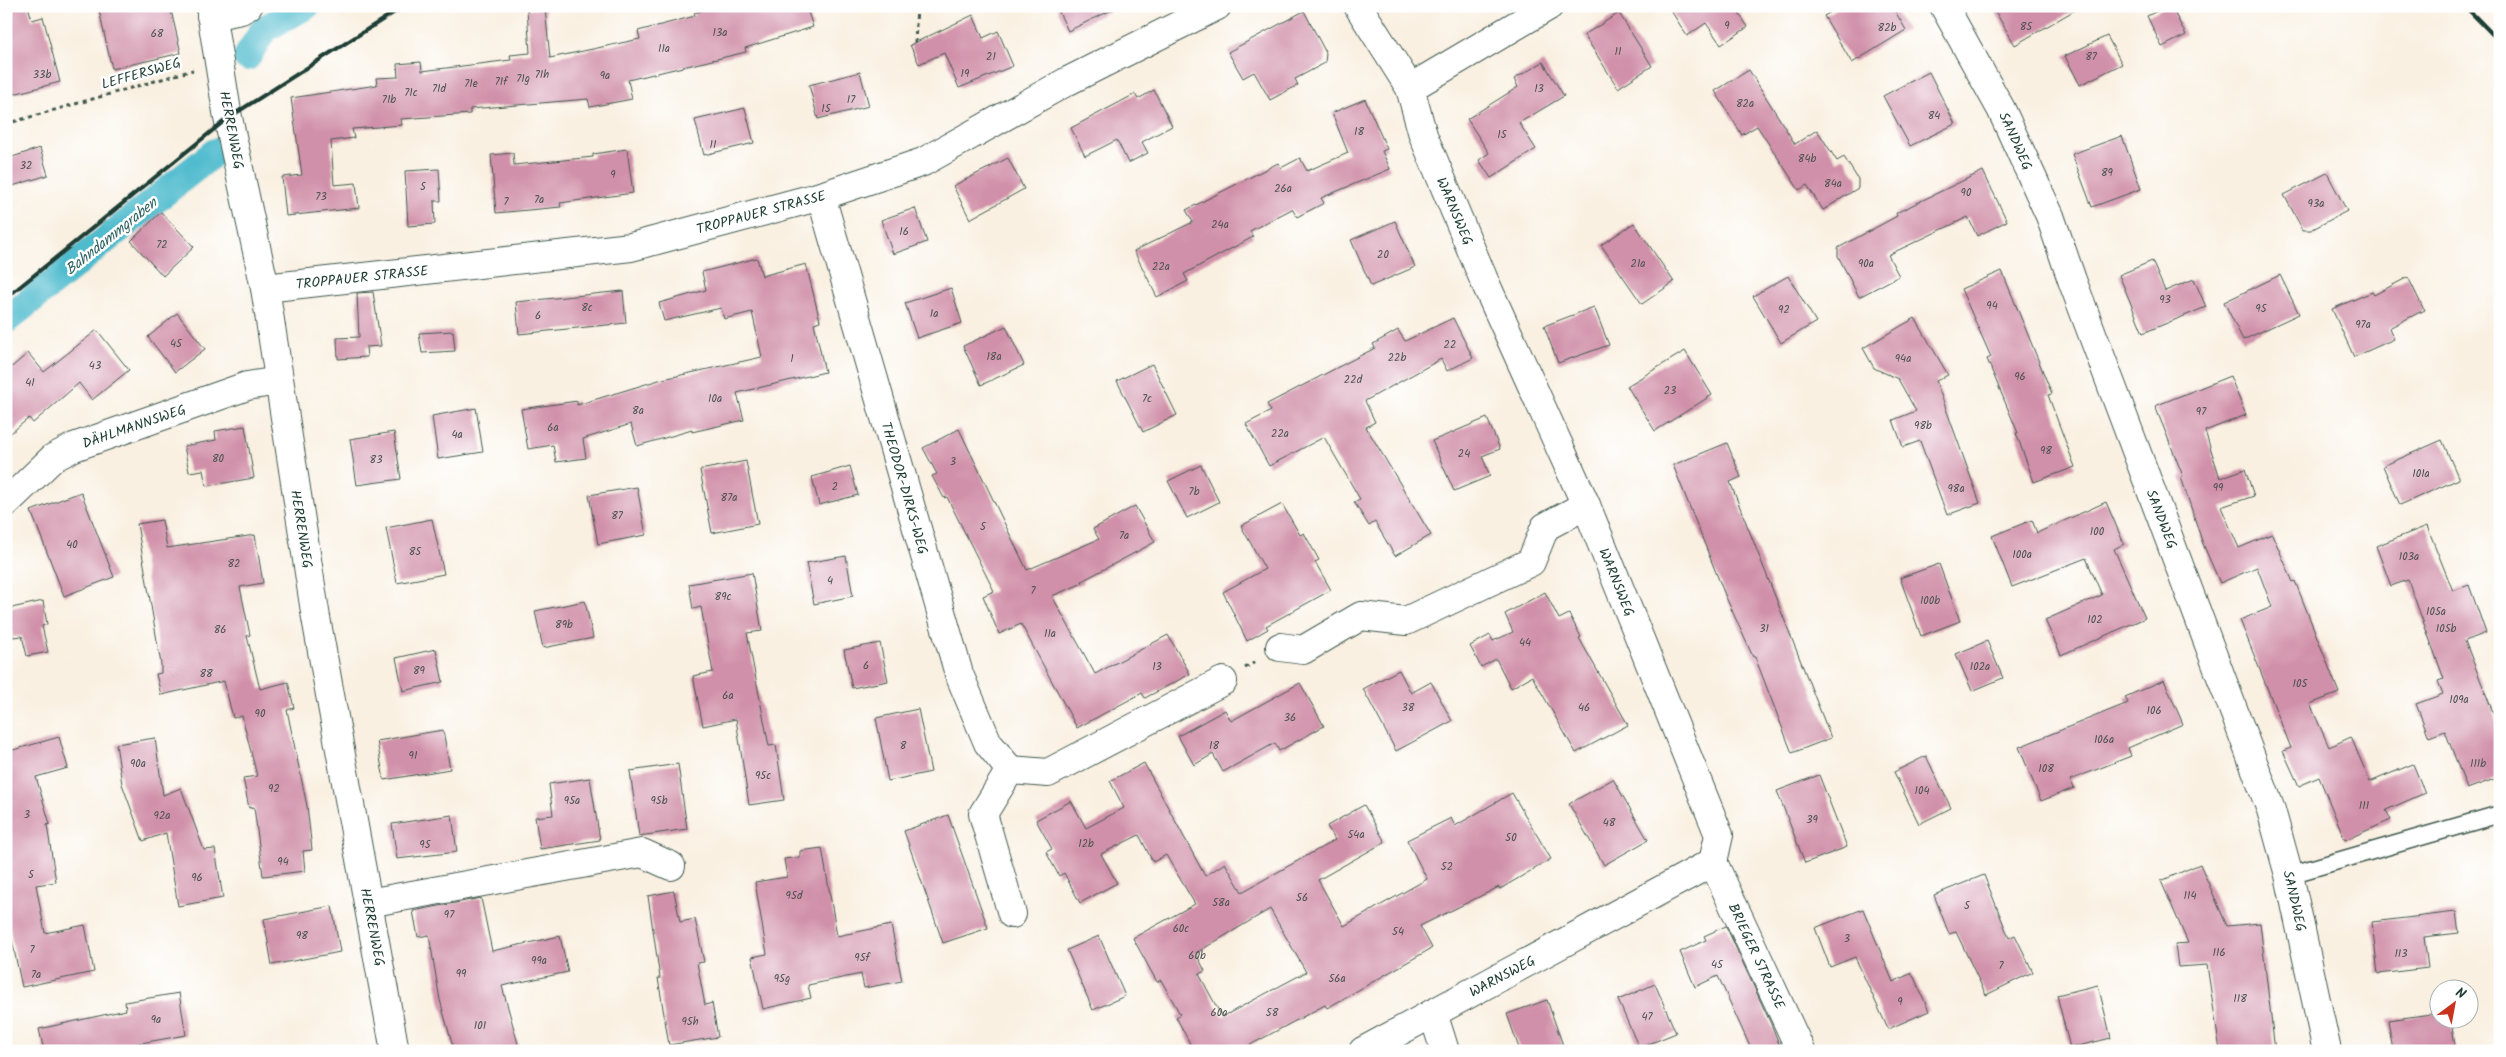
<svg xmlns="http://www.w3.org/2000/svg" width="2506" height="1057" font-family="Kalam,sans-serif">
<rect width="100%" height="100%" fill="#fff"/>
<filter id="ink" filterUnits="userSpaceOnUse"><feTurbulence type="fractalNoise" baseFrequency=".02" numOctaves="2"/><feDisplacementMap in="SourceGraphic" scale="10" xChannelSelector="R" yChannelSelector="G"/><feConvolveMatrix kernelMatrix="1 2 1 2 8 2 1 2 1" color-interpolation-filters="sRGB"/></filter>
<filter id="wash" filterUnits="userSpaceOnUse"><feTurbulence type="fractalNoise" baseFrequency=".0096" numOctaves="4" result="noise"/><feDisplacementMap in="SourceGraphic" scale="20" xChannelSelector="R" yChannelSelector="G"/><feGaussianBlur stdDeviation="1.12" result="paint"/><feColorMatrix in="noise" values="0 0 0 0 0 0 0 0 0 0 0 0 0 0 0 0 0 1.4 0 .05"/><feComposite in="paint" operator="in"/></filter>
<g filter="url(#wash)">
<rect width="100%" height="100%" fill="#f9f0e1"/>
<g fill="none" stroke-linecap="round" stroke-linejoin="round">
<g stroke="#50bbcd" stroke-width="28">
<path d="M247,57L264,29L306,6"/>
<path d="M6,320L215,152"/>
</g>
</g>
<g id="blocks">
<g fill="#d090a9" fill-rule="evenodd">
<path d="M6,6H28L32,20L43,17L60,82L6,96Z"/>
<path d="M98,6H170L181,53L112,69Z"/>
<path d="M717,6H806L813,27L745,48L746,52L628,80L632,99L590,107L588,99L470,109V114L401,119L402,125L352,129L354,138L331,141L334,185L356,183L359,208L286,216L282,177L302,175L291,98L377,85L376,78L398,77L397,64L421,62L422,71L511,60L510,55L530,53L527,10L545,8L550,58L640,39L638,31L695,16L694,13Z"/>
<path d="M1056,6H1120L1068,31Z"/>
<path d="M1668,6H1734L1748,27L1721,45L1706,23L1687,36Z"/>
<path d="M1841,6H1892L1906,30L1852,63L1824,16Z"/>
<path d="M1992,6H2082L2015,45Z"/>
<path d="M2167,6H2171L2186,35L2162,47L2147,16Z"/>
<path d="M1304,11L1326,53L1325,63L1295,79L1298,85L1270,100L1254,72L1243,78L1228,52Z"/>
<path d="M1619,13L1652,66L1618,88L1584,35Z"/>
<path d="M973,15L983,38L998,31L1013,66L959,88L944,53L919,64L910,45Z"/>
<path d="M2107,36L2122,64L2080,85L2065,56Z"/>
<path d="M1543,62L1564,96L1519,123L1536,149L1491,178L1479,160L1489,153L1467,119L1518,87L1514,79Z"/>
<path d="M1749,70L1795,144L1817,130L1837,161L1844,157L1858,179V188L1823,210L1807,185L1799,190L1757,126L1742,135L1715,91Z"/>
<path d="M860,72L869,106L818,119L809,85Z"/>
<path d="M1929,72L1955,124L1910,146L1883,96Z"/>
<path d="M1154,90L1172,126L1142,142L1148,153L1128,163L1117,140L1085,156L1071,128L1135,94L1138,99Z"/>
<path d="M1365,99L1387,149L1382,151L1390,169L1321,198L1324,203L1297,217L1292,209L1250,231L1253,237L1184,274L1188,281L1157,297L1134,251L1193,222L1186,210L1278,163L1281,168L1300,158L1307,171L1348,153L1332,113Z"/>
<path d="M745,108L754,143L704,155L695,120Z"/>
<path d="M2122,136L2141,189L2092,207L2072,154Z"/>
<path d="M40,148L48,175L6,188V159Z"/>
<path d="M627,149L633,193L560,203L561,207L496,213L491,155L513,153L514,165L593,157V154Z"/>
<path d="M1008,158L1024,189L970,219L953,186Z"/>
<path d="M439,169L441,201H434L435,224L408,226L405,171Z"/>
<path d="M1983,171L2007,221L1977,236L1968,217L1888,255L1899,276L1859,297L1838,256V248L1897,216L1896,213Z"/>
<path d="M2327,173L2347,211L2311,230H2303L2284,195Z"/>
<path d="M915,208L927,242L893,254L881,220Z"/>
<path d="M161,212L194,247L163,276L131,241Z"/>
<path d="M1395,221L1415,267L1371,286L1351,240Z"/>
<path d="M1634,223L1674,282L1642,304L1601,245Z"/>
<path d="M757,258L762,276L806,264L820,321L814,323L825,372L737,393L744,420L692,432V430L637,446L631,424L583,439L586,458L556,462L553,445L528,449L521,409L577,401V405L659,380L762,357L752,312L724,319L721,308L664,321L659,303L706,290L702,272Z"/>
<path d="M2152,261L2165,291L2194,279L2206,307L2143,333L2119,275Z"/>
<path d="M2002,271L2052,394L2048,395L2075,467L2034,482L2016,433H2018L1987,359L1991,357L1961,289Z"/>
<path d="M2280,275L2299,314L2243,340L2224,302Z"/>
<path d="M1788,276L1816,322L1781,343L1753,296Z"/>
<path d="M2408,277L2424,310L2389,328L2394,339L2354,357L2332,309L2372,292L2374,295Z"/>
<path d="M951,288L962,323L917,338L905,303Z"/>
<path d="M623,291L626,323L519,334L516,302Z"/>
<path d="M373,292L381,346L366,347L367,357L338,359L337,338L359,337L357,293Z"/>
<path d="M1594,307L1609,345L1558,363L1544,326Z"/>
<path d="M177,313L205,349L175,372L148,337Z"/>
<path d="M1453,318L1473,358L1447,371L1441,359L1365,401L1375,422L1366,427L1431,535L1395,556L1375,522L1369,526L1354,502L1360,499L1324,437L1269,466L1246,424L1271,411L1267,404L1375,348L1373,344L1398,330L1405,341Z"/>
<path d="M1915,318L1948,375L1936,381L1980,503L1947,515L1920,441L1903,447L1893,420L1916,411L1898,379L1874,368L1863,348Z"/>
<path d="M1006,326L1024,365L981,385L963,346Z"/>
<path d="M97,330L129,370L92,400L79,383L33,423L29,418L6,437V372L28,353L44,372Z"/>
<path d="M453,331L455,351L422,353L419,333Z"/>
<path d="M1685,351L1712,395L1655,431L1627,386Z"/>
<path d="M1152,364L1177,415L1143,432L1117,381Z"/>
<path d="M2230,376L2246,415L2205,431L2220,478L2245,469L2254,496L2221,507L2239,548L2272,534L2293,582L2295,581L2339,693L2310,704L2329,747L2351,737L2370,782L2413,764L2425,793L2386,810L2391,820L2345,840L2319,777L2299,786L2283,751L2291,748L2240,620L2272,607L2257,567L2220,583L2203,544L2181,477L2183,476L2155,406Z"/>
<path d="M476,408L483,452L438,459L432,416Z"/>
<path d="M1487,418L1500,449L1482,456L1490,476L1454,491L1432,441Z"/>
<path d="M245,426L254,478L206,486L203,470L189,472L184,446L216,440L215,431Z"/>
<path d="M959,429L1027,570L1099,539L1093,529L1135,506L1155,542L1082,581L1083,583L1052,596L1095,674L1168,635L1190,674L1145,698L1142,693L1077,728L1021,624L999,634L983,596L994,591L947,497L944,498L932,476L937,474L923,448Z"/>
<path d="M394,432L401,479L357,485L350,439Z"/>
<path d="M2442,440L2459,479L2400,505L2383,466Z"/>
<path d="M1727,443L1741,477L1730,482L1831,738L1792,753L1755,657H1753L1725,595L1673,465Z"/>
<path d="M746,461L758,524L712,533L700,470Z"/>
<path d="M1201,465L1219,502L1187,518L1168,481Z"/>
<path d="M850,466L858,495L819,505L812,477Z"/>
<path d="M637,487L646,535L598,544L589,495Z"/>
<path d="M81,492L114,577L64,596L31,511Z"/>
<path d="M2106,502L2124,544L2114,549L2145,618L2061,655L2045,620L2102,595L2086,558L2012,587L1992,536L2032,520L2037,533Z"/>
<path d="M1282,504L1300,535L1304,533L1319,560L1315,562L1331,590L1266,626L1268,629L1247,641L1223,592L1265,569L1241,526Z"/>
<path d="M432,519L444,574L397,583L386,528Z"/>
<path d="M162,520L167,548L255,535L263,583L240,587L250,635L247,636L260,689L288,682L294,708L287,710L307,806L312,850L303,851L305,871L263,876L254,807L249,808L243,778L257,776L242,716L233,718L224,681L161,695L156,674L161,673V664L137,524Z"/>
<path d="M2427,526L2453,591L2469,585L2486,633L2465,641L2500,730V777L2467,789L2445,731L2429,737L2416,704L2443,694L2438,681L2444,679L2408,580L2391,586L2376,546Z"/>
<path d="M846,556L853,596L814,604L806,563Z"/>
<path d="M1939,564L1960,621L1921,636L1900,578Z"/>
<path d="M752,573L762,631L747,633L769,746L776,745L784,800L749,805L736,719L703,726L693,676L713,672L701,607L693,609L689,584Z"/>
<path d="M1545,592L1559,619L1569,614L1581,637L1579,638L1628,725L1576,753L1532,676L1511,688L1496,659L1481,667L1470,646L1490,635L1493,641L1513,632L1505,614Z"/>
<path d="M43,601L47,624L42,626L48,652L27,656L22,636L13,637L7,609Z"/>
<path d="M585,601L593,638L543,648L535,611Z"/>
<path d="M1987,641L2003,678L1972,691L1956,654Z"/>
<path d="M880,643L888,681L852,688L844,650Z"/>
<path d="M436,649L443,682L403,691L396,658Z"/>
<path d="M1399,670L1411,693L1431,682L1452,721L1396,751L1363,689Z"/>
<path d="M2164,680L2183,724L2128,748L2131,756L2070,780L2074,788L2041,801L2019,747L2128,703L2125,697Z"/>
<path d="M1300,683L1324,726L1279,751L1275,743L1223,772L1213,754L1194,765L1178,736L1225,710L1231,721Z"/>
<path d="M918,709L931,772L888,781L876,718Z"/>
<path d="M443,730L450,769L384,780L377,741Z"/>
<path d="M59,737L68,768L36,777L50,824L47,825L56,882L36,885L45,933L85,925L94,972L22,987L6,912V752Z"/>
<path d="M155,738L163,795L181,788L204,850L215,849L223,898L178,906L166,833L143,841L122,784L116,744Z"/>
<path d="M1926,756L1951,808L1919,824L1894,772Z"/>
<path d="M1144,763L1205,876L1225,863L1242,892L1335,840L1327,826L1364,805L1385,842L1318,880L1344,926L1427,879L1407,840L1451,818L1455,826L1512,793L1551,859L1500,889L1499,887L1420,926L1432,948L1327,1008L1325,1005L1239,1051H1194L1176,1017L1180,1014L1161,980L1157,982L1133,938L1195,904L1166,855L1153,862L1139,835L1101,854L1117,883L1080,903L1064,873L1059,876L1046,852L1052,849L1036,820L1071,801L1086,828L1124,808L1110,781ZM1270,909L1306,972L1222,1017L1199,974L1205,971L1196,953Z"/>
<path d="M678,764L687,829L639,836L630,771Z"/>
<path d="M1819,775L1847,847L1805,863L1777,791Z"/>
<path d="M590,778L600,840L540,849L535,817L553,815L549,784Z"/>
<path d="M1613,779L1648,840L1604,865L1569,804Z"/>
<path d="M452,815L457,852L397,859L392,824Z"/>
<path d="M948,815L988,928L943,943L904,831Z"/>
<path d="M822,848L837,936L891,925L902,981L864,988L861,974L808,985L811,998L763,1009L752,957L767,954L755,882L787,877L784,859L800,857V851Z"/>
<path d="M2200,864L2227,926L2260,923L2275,1051H2220L2207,965L2178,967L2175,944L2188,943L2161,881Z"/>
<path d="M1984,875L2009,938L2015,935L2033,972L1986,995L1956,932L1949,934L1934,895Z"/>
<path d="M674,891L680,922L695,919L704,962L697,963L705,1005L712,1003L718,1037L669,1045L658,978H660L648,896Z"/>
<path d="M481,898L492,951L560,936L568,972L502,986L520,1051H454L440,1000L429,935L418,937L413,911Z"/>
<path d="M332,906L340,952L272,965L264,919Z"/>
<path d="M1863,909L1893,982L1912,973L1929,1011L1888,1029L1855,957L1830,967L1815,928Z"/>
<path d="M2456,912L2459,933L2424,937L2428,968L2378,974L2372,922Z"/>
<path d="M1726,926L1771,1024L1782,1051H1752L1718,976L1695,987L1680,952L1706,940L1704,936Z"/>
<path d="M1099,936L1125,996L1093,1010L1067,950Z"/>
<path d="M1655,984L1676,1033L1639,1048L1618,1000Z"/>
<path d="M2098,985L2111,1038L2070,1048L2057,995Z"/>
<path d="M179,993L186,1035L96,1051H44L39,1029L126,1010L125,1002Z"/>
<path d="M1547,1000L1565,1051H1520L1507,1014Z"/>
<path d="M2438,1013V1020H2451L2456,1051H2393L2388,1020Z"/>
</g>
</g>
</g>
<g filter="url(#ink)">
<use href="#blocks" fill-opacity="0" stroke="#40584e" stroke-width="1"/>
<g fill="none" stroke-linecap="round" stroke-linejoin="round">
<defs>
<path id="service" d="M2289,875L2500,814"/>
<g id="minor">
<path d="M210,6L228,118L265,288L316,618L395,1051"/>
<path d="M1358,6L1410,88"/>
<path d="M1944,6L2001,109L2050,216L2072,280L2271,810L2289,875L2327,1051"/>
<path d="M211,16L241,10L248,6"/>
<path d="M821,196L959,674L988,743L1010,770"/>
<path d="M265,288L631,247L821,196L923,162L1066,82L1217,6"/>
<path d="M6,503L53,458L74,447L247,386L279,381"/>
<path d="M1280,647L1303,650L1361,616L1406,621L1531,562L1545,527L1586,505"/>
<path d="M1713,862L1801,1051"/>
<path d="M368,903L642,853L671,866"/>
<path d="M1012,914L983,814L1010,770L1048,773L1223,681"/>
<path d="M1433,1013L1445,1051"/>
<path d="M1363,1051L1713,862L1719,835L1586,505L1484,280L1423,135L1410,88L1549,6"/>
</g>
</defs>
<use href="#service" stroke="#40584e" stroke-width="19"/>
<use href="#minor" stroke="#40584e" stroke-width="30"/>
<g stroke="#40584e" stroke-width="3" stroke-dasharray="4 4" stroke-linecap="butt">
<path d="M915,43L917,6"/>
<path d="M6,124L193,70"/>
<path d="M1245,668L1257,661"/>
</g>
<use href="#service" stroke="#fff" stroke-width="16"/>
<use href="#minor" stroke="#fff" stroke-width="28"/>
<g stroke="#1f3d34" stroke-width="4">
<path d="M2465,6L2500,42"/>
<path d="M6,298L228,118L404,6"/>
</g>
</g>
</g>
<g text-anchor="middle" stroke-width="5" stroke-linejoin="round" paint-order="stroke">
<g font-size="11" fill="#4b5251">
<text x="1727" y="29">9</text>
<text x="2026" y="30">85</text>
<text x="1887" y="31">82b</text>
<text x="720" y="36">13a</text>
<text x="157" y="37">68</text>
<text x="664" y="52">11a</text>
<text x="1618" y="55">11</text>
<text x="991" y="60">21</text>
<text x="2091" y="60">87</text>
<text x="965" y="77">19</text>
<text x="42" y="78">33b</text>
<text x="542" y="78">71h</text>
<text x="605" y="79">9a</text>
<text x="523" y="82">71g</text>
<text x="501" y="85">71f</text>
<text x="471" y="87">71e</text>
<text x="439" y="92">71d</text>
<text x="1539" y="92">13</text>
<text x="411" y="96">71c</text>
<text x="389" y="103">71b</text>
<text x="851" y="103">17</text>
<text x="1745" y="107">82a</text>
<text x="826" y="112">15</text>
<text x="1934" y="119">84</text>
<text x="1359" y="135">18</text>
<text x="1502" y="138">15</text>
<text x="713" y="148">11</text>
<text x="1807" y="162">84b</text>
<text x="26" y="169">32</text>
<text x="2107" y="176">89</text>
<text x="613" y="178">9</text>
<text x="1833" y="187">84a</text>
<text x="423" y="190">5</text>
<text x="1283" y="192">26a</text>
<text x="1966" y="196">90</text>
<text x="321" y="200">73</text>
<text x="539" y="203">7a</text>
<text x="506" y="205">7</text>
<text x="2316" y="207">93a</text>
<text x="1220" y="228">24a</text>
<text x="904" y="235">16</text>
<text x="162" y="248">72</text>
<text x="1383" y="258">20</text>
<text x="1638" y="267">21a</text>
<text x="1866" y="267">90a</text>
<text x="1161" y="270">22a</text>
<text x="2165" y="303">93</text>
<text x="1992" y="309">94</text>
<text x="587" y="311">8c</text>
<text x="2261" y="312">95</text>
<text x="1784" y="313">92</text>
<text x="934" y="317">1a</text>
<text x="538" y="319">6</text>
<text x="2363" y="328">97a</text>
<text x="176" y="347">45</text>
<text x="1450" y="348">22</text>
<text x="994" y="360">18a</text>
<text x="1397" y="361">22b</text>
<text x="792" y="362">1</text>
<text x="1903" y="362">94a</text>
<text x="95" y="369">43</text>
<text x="2020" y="380">96</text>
<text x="1353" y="383">22d</text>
<text x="30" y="386">41</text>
<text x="1670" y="394">23</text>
<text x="715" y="402">10a</text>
<text x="1147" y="402">7c</text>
<text x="638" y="414">8a</text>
<text x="2201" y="415">97</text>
<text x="1923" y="429">98b</text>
<text x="553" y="431">6a</text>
<text x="1280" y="437">22a</text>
<text x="457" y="438">4a</text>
<text x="2046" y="454">98</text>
<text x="1464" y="457">24</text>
<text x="218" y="462">80</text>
<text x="376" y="463">83</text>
<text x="953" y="465">3</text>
<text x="2421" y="477">101a</text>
<text x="835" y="490">2</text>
<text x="2218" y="491">99</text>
<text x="1956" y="492">98a</text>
<text x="1194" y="495">7b</text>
<text x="729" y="501">87a</text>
<text x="617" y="519">87</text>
<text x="983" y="530">5</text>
<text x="2097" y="535">100</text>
<text x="1124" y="539">7a</text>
<text x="72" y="548">40</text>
<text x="415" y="555">85</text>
<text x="2022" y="558">100a</text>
<text x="2409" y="560">103a</text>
<text x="234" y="567">82</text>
<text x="830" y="584">4</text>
<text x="1033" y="594">7</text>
<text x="723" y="600">89c</text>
<text x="1930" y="604">100b</text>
<text x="2436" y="615">105a</text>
<text x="2095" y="623">102</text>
<text x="564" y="628">89b</text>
<text x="1764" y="632">31</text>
<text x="2446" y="632">105b</text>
<text x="220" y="633">86</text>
<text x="1050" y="637">11a</text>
<text x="1525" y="646">44</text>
<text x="866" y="669">6</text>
<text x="1157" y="670">13</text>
<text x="1980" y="670">102a</text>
<text x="419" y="674">89</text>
<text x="206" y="677">88</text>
<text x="2300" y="687">105</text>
<text x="728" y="699">6a</text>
<text x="2459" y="703">109a</text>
<text x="1408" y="711">38</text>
<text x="1584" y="711">46</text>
<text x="2154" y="714">106</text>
<text x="260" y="717">90</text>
<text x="1290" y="721">36</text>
<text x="2104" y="743">106a</text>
<text x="903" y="749">8</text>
<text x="1214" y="749">18</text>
<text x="413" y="759">91</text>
<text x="138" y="767">90a</text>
<text x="2478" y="767">111b</text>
<text x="2046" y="772">108</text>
<text x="763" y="779">95c</text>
<text x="274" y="792">92</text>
<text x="1922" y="794">104</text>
<text x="572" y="804">95a</text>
<text x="659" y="804">95b</text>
<text x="2364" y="809">111</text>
<text x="27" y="818">3</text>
<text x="162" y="819">92a</text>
<text x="1812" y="823">39</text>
<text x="1609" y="826">48</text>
<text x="1356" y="838">54a</text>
<text x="1511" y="841">50</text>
<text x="1086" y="847">12b</text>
<text x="425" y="848">95</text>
<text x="283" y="865">94</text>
<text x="1447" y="870">52</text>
<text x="31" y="878">5</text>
<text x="197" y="881">96</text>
<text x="794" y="899">95d</text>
<text x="2190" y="899">114</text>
<text x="1302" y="901">56</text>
<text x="1221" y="906">58a</text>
<text x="1967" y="909">5</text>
<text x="449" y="918">97</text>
<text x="1181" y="932">60c</text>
<text x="1398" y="935">54</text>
<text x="302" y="939">98</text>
<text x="1847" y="942">3</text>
<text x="32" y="953">7</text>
<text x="2219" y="956">116</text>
<text x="2401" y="957">113</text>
<text x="1197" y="959">60b</text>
<text x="862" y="961">95f</text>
<text x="539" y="964">99a</text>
<text x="1717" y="968">45</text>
<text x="2001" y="969">7</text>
<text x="461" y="977">99</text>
<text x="36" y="978">7a</text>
<text x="782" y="982">95g</text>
<text x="1337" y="982">56a</text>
<text x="2240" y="1002">118</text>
<text x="1900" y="1005">9</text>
<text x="1219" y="1016">60a</text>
<text x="1272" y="1016">58</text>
<text x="1647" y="1020">47</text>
<text x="156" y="1023">9a</text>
<text x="690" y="1025">95h</text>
<text x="480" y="1029">101</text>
</g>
<g font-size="14" fill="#1f3d34" stroke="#fff">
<text transform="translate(141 73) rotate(-16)" y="5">LEFFERSWEG</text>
<text transform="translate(232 130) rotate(79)" y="5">HERRENWEG</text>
<text transform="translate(2016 141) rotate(66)" y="5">SANDWEG</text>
<text transform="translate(1455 211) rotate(67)" y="5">WARNSWEG</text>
<text transform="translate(761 212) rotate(-15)" y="5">TROPPAUER STRASSE</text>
<text transform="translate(362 277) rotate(-6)" y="5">TROPPAUER STRASSE</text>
<text transform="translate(134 426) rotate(-19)" y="5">DÄHLMANNSWEG</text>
<text transform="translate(905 488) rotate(74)" y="5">THEODOR-DIRKS-WEG</text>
<text transform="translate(2162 519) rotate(69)" y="5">SANDWEG</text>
<text transform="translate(302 529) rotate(81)" y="5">HERRENWEG</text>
<text transform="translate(1617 582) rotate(68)" y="5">WARNSWEG</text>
<text transform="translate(2295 901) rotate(77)" y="5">SANDWEG</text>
<text transform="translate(373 927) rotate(79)" y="5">HERRENWEG</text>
<text transform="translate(1757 956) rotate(65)" y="5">BRIEGER STRASSE</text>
<text transform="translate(1502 976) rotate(-28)" y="5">WARNSWEG</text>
</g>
<g font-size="15" font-style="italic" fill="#2e6362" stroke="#fff">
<text transform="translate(111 236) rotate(-39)" y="5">Bahndammgraben</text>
</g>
</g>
<rect width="2506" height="1057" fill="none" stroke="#fff" stroke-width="25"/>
<g transform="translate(2454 1004) rotate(32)"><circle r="24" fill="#ffffff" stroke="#a5b1ae"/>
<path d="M0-4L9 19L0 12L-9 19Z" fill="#c8321e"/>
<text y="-8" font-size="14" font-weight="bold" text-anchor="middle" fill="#1f3d34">N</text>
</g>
</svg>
